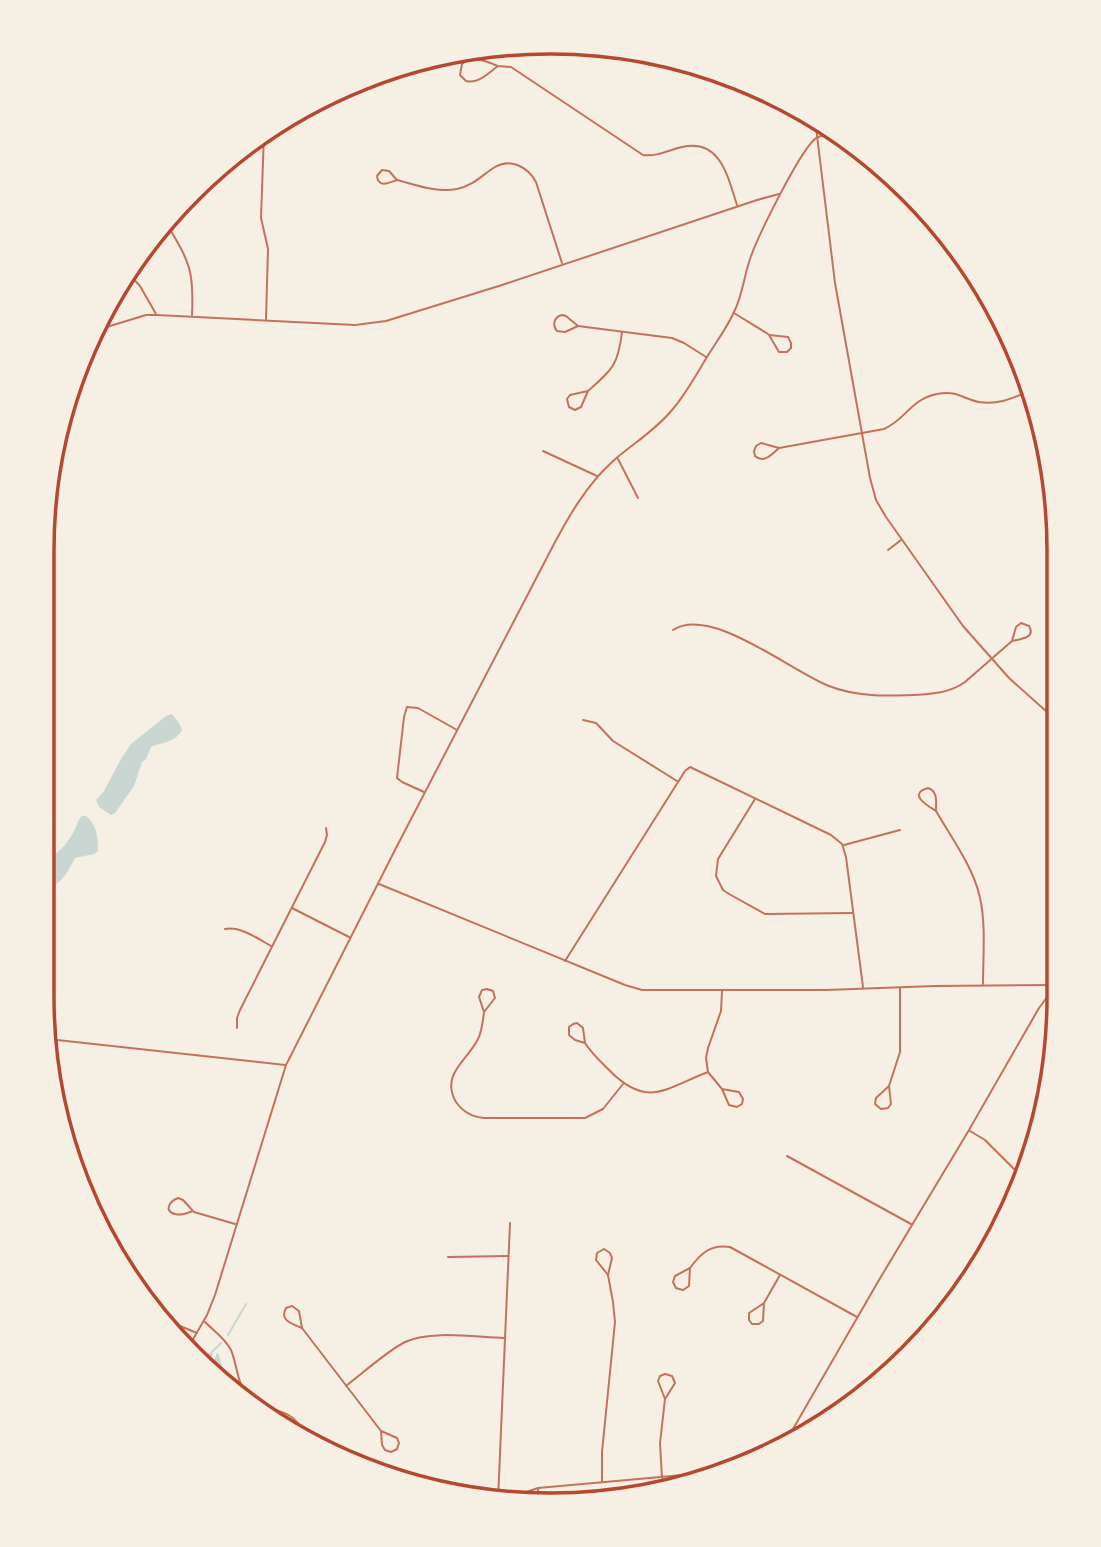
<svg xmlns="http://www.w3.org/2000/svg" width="1101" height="1547" font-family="Manrope,sans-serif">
<rect width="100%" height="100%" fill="#f6efe4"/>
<g fill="#c9d6d2">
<path d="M172,714L179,723L182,730C176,742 163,742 151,747L146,759L142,762L134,786L115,813L111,815L99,807L96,800L104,791L121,759L131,744L166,716Z"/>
<path d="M82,816H86C97,825 98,837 98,851L94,854L75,858C68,871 60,889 44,886V860C57,856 68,843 74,831C77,825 78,820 82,816Z"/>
<path d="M210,1352L213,1353L209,1364L214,1360L217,1353L219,1355L227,1386L216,1379L201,1363Z"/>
</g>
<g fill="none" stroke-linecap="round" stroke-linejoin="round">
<g stroke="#c9d6d2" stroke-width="2">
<path d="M228,1335L246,1304"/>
<path d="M212,1352L221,1343"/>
</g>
<g stroke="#c5725c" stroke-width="2">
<path d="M498,66C486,61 472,55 462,64L460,75L466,81C478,84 489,73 498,66L511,67L643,155C657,157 669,150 682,147C721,138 728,178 737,205"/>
<path d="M264,133L261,218L268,249L266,319"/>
<path d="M259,137L263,144"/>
<path d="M382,170L389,171L397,180C389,183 378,188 377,176Z"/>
<path d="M397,180C416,185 437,193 457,189C474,185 481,176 495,167C511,158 528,167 536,182L562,263"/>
<path d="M168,226C190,263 194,271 192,315"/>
<path d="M129,274L140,286L156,314"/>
<path d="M734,313L768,334"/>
<path d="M562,315L566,316L578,326L565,332L557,331C552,325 554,317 562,315Z"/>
<path d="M578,326L672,338L684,343L706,357"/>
<path d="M97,330L146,315H157L355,325L386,321L502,285L757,200L779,194"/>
<path d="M769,335L788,337L791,343V348L787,352H779Z"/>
<path d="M588,391C613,369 618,365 622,332"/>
<path d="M588,391L581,407L575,410L569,407L567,399L570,395Z"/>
<path d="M761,443L779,448C772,454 764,464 755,456L754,451L756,446Z"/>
<path d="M779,448L884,429C907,419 909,400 937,394C957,390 963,399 979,402C997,405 1011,399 1027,392"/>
<path d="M543,451L597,476"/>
<path d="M618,459L638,498"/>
<path d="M888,550L901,540"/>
<path d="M1021,623L1029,626C1036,638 1021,639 1012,641L1016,627Z"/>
<path d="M673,630C711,605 792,672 829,686C857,697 885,696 914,695C932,694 950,693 965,682L1012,641"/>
<path d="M583,720L596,723L613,741L677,781"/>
<path d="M928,788C938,791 936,802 936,811C928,806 907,794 928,788Z"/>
<path d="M1056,790C1048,800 1050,809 1057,819"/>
<path d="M424,792L402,782L397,778L404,717L407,707L418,708L457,730"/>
<path d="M755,799L718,859L716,876L723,890L729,894L765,914L852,913"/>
<path d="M936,811C951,837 974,868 980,898C986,924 983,957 983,984"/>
<path d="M844,845L900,830"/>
<path d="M379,884L625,985L642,990H826L935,986L1058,985"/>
<path d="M292,908L349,937"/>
<path d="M225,929C240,926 257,938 271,946"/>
<path d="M565,961L685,771L690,767L831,835L842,844L846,857L863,987"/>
<path d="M487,989L493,991L495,998L484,1012L479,997L482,990Z"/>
<path d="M722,991L721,1011L708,1048L706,1058L708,1072L722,1089"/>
<path d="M484,1012C483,1021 482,1031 478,1039C468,1060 440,1074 456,1102C463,1112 472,1117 484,1118H585L603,1109L623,1084"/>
<path d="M577,1023L583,1028L585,1043L575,1040L569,1035V1027L573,1024Z"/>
<path d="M237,1028V1018L240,1010L325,842L327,835L326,828"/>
<path d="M48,1039L285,1065"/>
<path d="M585,1043C592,1054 601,1062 610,1071C648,1109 666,1088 708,1072"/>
<path d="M49,1050L50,1041"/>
<path d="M889,1086L900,1052V988"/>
<path d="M889,1086L891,1104L888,1108L881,1109L875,1104L876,1098Z"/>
<path d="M722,1089L739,1092L743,1099L742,1104L737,1107L729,1105Z"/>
<path d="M970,1131L985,1140L1023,1178"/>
<path d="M787,1156L911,1224"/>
<path d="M178,1198L183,1200L193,1211C188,1213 180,1216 175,1214C163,1211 170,1201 178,1198Z"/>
<path d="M194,1212L235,1224"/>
<path d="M604,1249L610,1253L612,1258L608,1275L596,1260L597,1253Z"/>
<path d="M448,1257L508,1256"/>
<path d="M690,1268C701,1253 711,1244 730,1247L857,1317"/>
<path d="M690,1268L689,1286L683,1290L676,1288L673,1282L675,1276Z"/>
<path d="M764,1303L763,1321L759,1324H752L749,1320V1313Z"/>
<path d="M764,1303L780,1275"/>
<path d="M292,1306L299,1311L302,1328C293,1324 279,1321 286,1308Z"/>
<path d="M163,1319L197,1333"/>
<path d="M205,1322C214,1331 225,1338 231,1350C237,1364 237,1383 247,1395C259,1410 276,1407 290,1416C298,1421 303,1430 308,1437"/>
<path d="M302,1328L381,1431"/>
<path d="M665,1374L672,1376L675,1383L665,1399L658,1381L660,1376Z"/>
<path d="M346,1386C363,1373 387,1351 405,1342C430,1330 475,1337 504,1338"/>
<path d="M381,1431L397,1438L399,1443L397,1449L391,1452L385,1450L382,1445Z"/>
<path d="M782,1448L879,1280L969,1130L1039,1008L1056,985"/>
<path d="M679,1477V1485"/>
<path d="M662,1478L660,1443L665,1399"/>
<path d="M602,1482V1452L615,1322L613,1302L608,1275"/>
<path d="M538,1489V1499"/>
<path d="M498,1500L510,1223"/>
</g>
<g stroke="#c5725c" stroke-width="2">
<path d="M815,119L835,283L870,478L876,500L886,517L963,626L1009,678L1056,720"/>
<path d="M188,1348L207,1315L215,1295L286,1065L396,848L554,544C570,514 587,485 612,462C632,444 655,431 672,410C686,394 696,375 707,357C716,342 727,328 734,312C743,294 744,275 751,256C758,237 803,143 818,137C825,134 837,137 844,137"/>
<path d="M503,1500L538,1488L683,1475L780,1449"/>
</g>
</g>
<path d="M0 0H1101V1547H0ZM550 54H551A496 496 0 0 1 1047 550V997A496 496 0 0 1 551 1493H550A496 496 0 0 1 54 997V550A496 496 0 0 1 550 54Z" fill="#f6efe4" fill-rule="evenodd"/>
<path fill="none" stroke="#b5482f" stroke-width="3.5" d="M550 54H551A496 496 0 0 1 1047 550V997A496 496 0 0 1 551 1493H550A496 496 0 0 1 54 997V550A496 496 0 0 1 550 54Z"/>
</svg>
